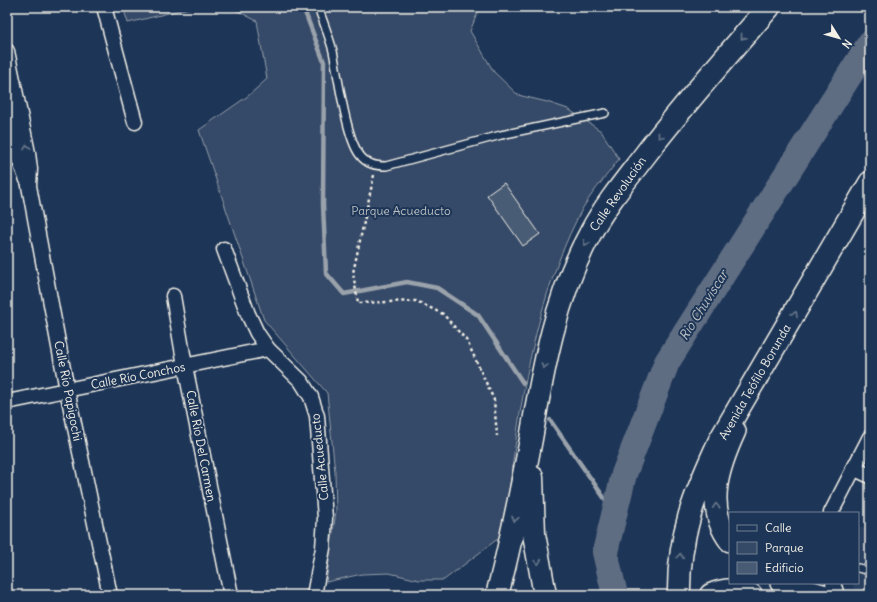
<svg xmlns="http://www.w3.org/2000/svg" width="877" height="602" font-family="Delius,sans-serif">
<rect width="100%" height="100%" fill="#1d3557"/>
<filter id="ink" filterUnits="userSpaceOnUse"><feTurbulence type="fractalNoise" baseFrequency=".025" numOctaves="2"/><feDisplacementMap in="SourceGraphic" scale="8" xChannelSelector="R" yChannelSelector="G"/><feConvolveMatrix kernelMatrix="1 2 1 2 8 2 1 2 1" color-interpolation-filters="sRGB"/></filter>
<g filter="url(#ink)">
<path fill="#2a4060" d="M858,526L870,530V595H859L851,583H858Z"/>
<g fill="#354a67" stroke="#949ea8">
<path d="M123,7H193L128,23Z"/>
<path d="M230,7H480L470,31L494,72L518,95L547,102L568,109L601,131L619,159C606,177 589,195 579,215C529,314 517,426 504,534L444,580H419L389,573L362,574L326,582L336,511L335,472L327,393L264,320L199,130L248,96L267,79L257,21Z"/>
</g>
<g fill="none" stroke-linecap="round" stroke-linejoin="round">
<g stroke="#9aa2ab" stroke-width="4.5">
<path d="M303,7L324,62L323,204L326,273L344,294L407,282L437,288L478,315L523,383"/>
<path d="M550,420L614,512"/>
</g>
<path stroke="#5e6d82" stroke-width="26" d="M615,595L605,552L624,474L667,362L870,43"/>
</g>
<path fill="#485b74" stroke="#f4f1e8" d="M504,183L540,234L523,246L487,195Z"/>
<g fill="none" stroke-linecap="round" stroke-linejoin="round">
<defs>
<g id="lane">
<path d="M318,7C323,21 329,36 333,51C338,76 346,136 359,154C366,164 375,166 386,166L501,135L605,113"/>
<path d="M858,568L870,571"/>
</g>
<g id="street">
<path d="M104,7L135,122"/>
<path d="M7,51L28,153L30,169L29,186L67,390L110,595"/>
<path d="M7,106L18,157L27,180"/>
<path d="M224,249L248,314L257,333L268,349L301,381L311,397L317,416L325,518L323,548L314,595"/>
<path d="M173,296L185,366L231,595"/>
<path d="M7,402L268,349"/>
<path d="M853,468L870,476"/>
<path d="M831,513L870,437"/>
<path d="M833,583L837,595"/>
</g>
<g id="secondary">
<path d="M730,541C704,507 719,466 735,431"/>
<path d="M781,583L823,595"/>
</g>
<g id="primary">
<path d="M532,477L534,534L545,595"/>
<path d="M497,595C511,544 521,491 531,439C543,368 556,295 591,232C606,204 626,180 645,155C684,104 727,56 769,7"/>
<path d="M679,595C678,534 695,494 720,440L870,183"/>
<path d="M711,595C723,589 739,588 751,595"/>
</g>
</defs>
<use href="#lane" stroke="#f4f1e8" stroke-width="10"/>
<use href="#street" stroke="#f4f1e8" stroke-width="17"/>
<use href="#secondary" stroke="#f4f1e8" stroke-width="24"/>
<use href="#primary" stroke="#f4f1e8" stroke-width="25"/>
<path stroke="#f4f1e8" stroke-width="2.5" stroke-dasharray="3 3" stroke-linecap="butt" d="M374,175L353,273L358,303L416,301L443,314L467,341L494,400L497,436"/>
<use href="#lane" stroke="#1d3557" stroke-width="7"/>
<use href="#street" stroke="#1d3557" stroke-width="14"/>
<use href="#secondary" stroke="#1d3557" stroke-width="21"/>
<use href="#primary" stroke="#1d3557" stroke-width="22"/>
</g>
<defs><path id="oneway-chevron" d="M-2-3.5L2.5 0L-2 3.5" fill="none" stroke-width="1.6" stroke-linecap="round" stroke-linejoin="round"/></defs>
<g stroke="#68778a">
<use href="#oneway-chevron" transform="translate(743 37) rotate(130)"/>
<use href="#oneway-chevron" transform="translate(660 136) rotate(128)"/>
<use href="#oneway-chevron" transform="translate(27 147) rotate(-101)"/>
<use href="#oneway-chevron" transform="translate(586 243) rotate(114)"/>
<use href="#oneway-chevron" transform="translate(795 314) rotate(-60)"/>
<use href="#oneway-chevron" transform="translate(544 366) rotate(105)"/>
<use href="#oneway-chevron" transform="translate(716 506) rotate(-93)"/>
<use href="#oneway-chevron" transform="translate(515 519) rotate(101)"/>
<use href="#oneway-chevron" transform="translate(680 556) rotate(-85)"/>
<use href="#oneway-chevron" transform="translate(538 562) rotate(81)"/>
</g>
</g>
<g text-anchor="middle" stroke-width="4" stroke-linejoin="round" paint-order="stroke">
<g font-size="12" fill="#f4f1e8" stroke="#1d3557">
<text transform="translate(618 194) rotate(-55)" y="4">Calle Revolución</text>
<text transform="translate(138 376) rotate(-11)" y="4">Calle Río Conchos</text>
<text transform="translate(755 382) rotate(-60)" y="4">Avenida Teófilo Borunda</text>
<text transform="translate(68 391) rotate(79)" y="4">Calle Río Papigochi</text>
<text transform="translate(201 446) rotate(79)" y="4">Calle Río Del Carmen</text>
<text transform="translate(320 457) rotate(-96)" y="4">Calle Acueducto</text>
</g>
<g font-size="12" fill="#bbbfc1" stroke="#1d3557">
<text x="401" y="215">Parque Acueducto</text>
</g>
<g font-size="13" font-style="italic" fill="#c0c3c4" stroke="#1d3557">
<text transform="translate(703 305) rotate(-58)" y="5">Rio Chuviscar</text>
</g>
</g>
<rect width="877" height="602" fill="none" stroke="#1d3557" stroke-width="24"/>
<rect x="12" y="12" width="853" height="578" fill="none" stroke="#f4f1e8" stroke-width="1.5" filter="url(#ink)"/>
<rect x="729" y="512" width="130" height="72" fill="#1d3557" stroke="#738091"/>
<rect x="737" y="525" width="20" height="6" fill="#1d3557" stroke="#738091"/>
<text x="765" y="532" font-size="12" fill="#f4f1e8">Calle</text>
<rect x="737" y="542" width="20" height="12" fill="#354a67" stroke="#738091"/>
<text x="765" y="552" font-size="12" fill="#f4f1e8">Parque</text>
<rect x="737" y="562" width="20" height="12" fill="#485b74" stroke="#738091"/>
<text x="765" y="572" font-size="12" fill="#f4f1e8">Edificio</text>
<g transform="translate(839 38) rotate(127)" stroke="#1d3557" stroke-width="3" paint-order="stroke">
<path d="M0-3L7 15L0 10L-7 15Z" fill="#f4f1e8"/>
<text y="-6" font-size="11" font-weight="bold" text-anchor="middle" fill="#f4f1e8">N</text>
</g>
</svg>
